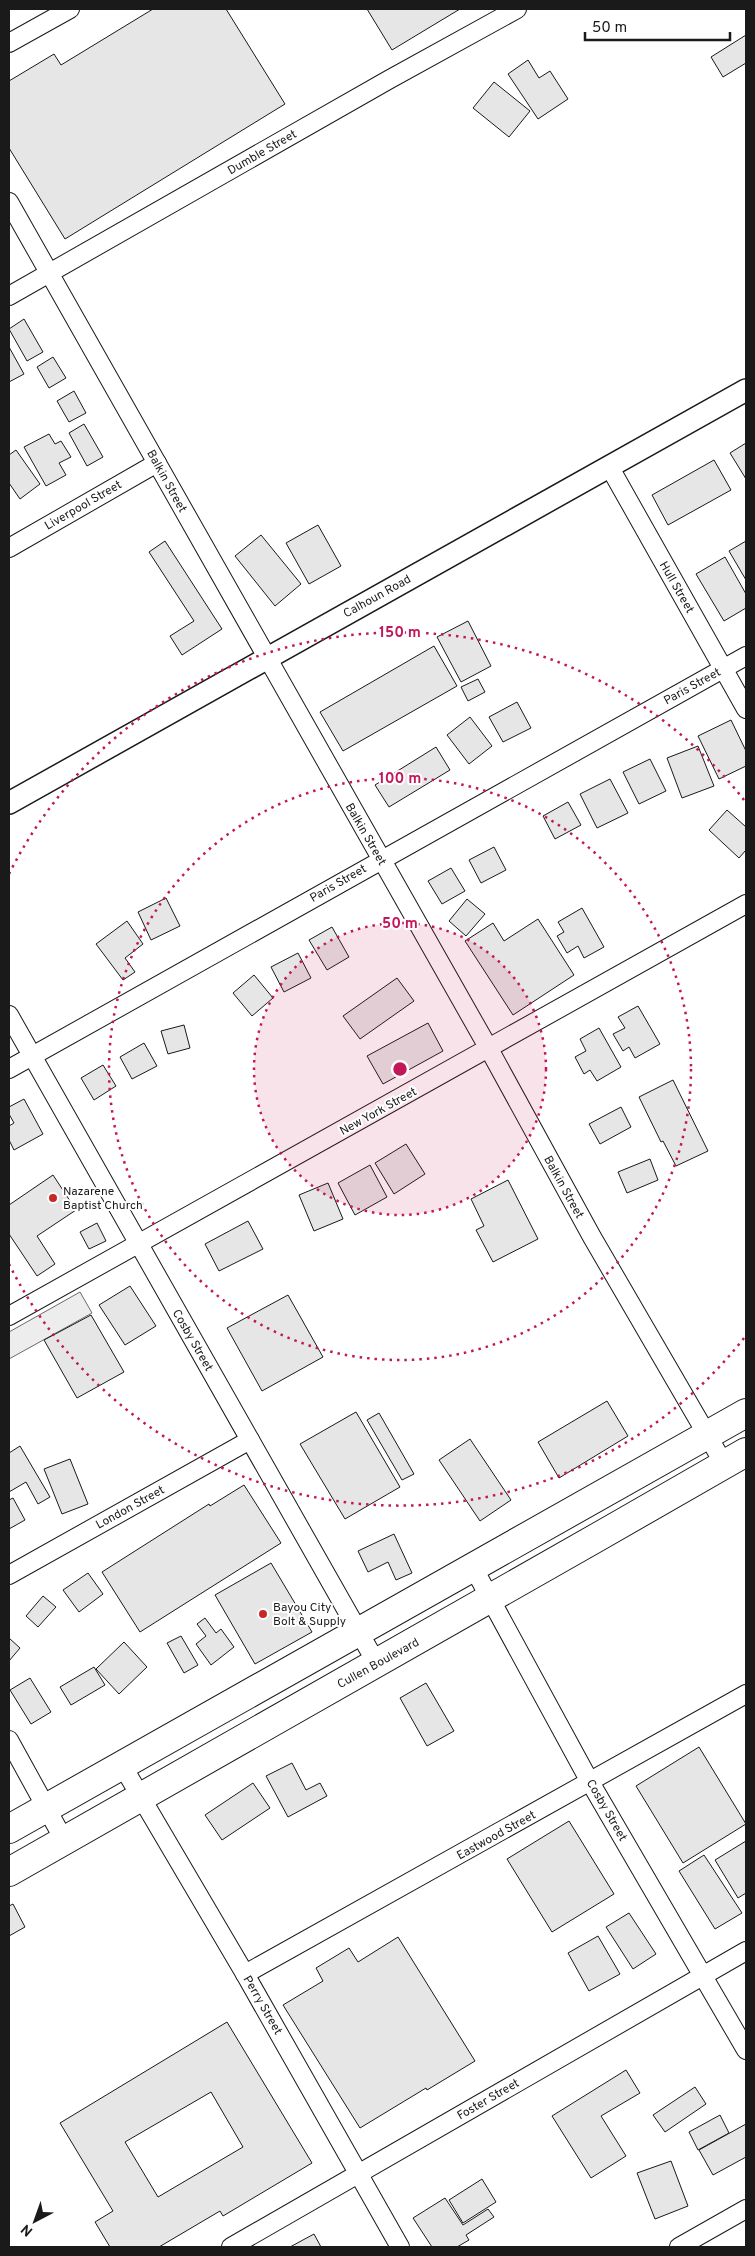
<svg xmlns="http://www.w3.org/2000/svg" width="755" height="2256" font-family="Overpass,sans-serif">
<rect width="100%" height="100%" fill="#fff"/>
<path fill="#ededed" stroke="#6a6a6a" d="M80,1292L92,1313L9,1359V1332Z"/>
<g fill="#e6e6e6" stroke="#1a1a1a" fill-rule="evenodd">
<path d="M153,9H226L285,104L65,239L9,148V81L54,54L61,65Z"/>
<path d="M367,9H460L392,50Z"/>
<path d="M746,35V63L723,77L711,57Z"/>
<path d="M528,60L539,78L550,71L568,99L538,119L508,74Z"/>
<path d="M494,82L530,111L509,137L473,108Z"/>
<path d="M24,319L43,352L27,361L9,329Z"/>
<path d="M9,347L24,374L9,382Z"/>
<path d="M53,357L66,378L49,388L37,367Z"/>
<path d="M74,391L86,413L69,422L57,401Z"/>
<path d="M84,424L103,457L87,466L69,433Z"/>
<path d="M49,434L55,444L61,441L71,457L59,463L66,475L46,486L24,447Z"/>
<path d="M746,443V479L730,453Z"/>
<path d="M16,450L40,484L20,499L9,483V455Z"/>
<path d="M714,460L731,490L668,525L652,495Z"/>
<path d="M318,525L341,566L309,584L286,543Z"/>
<path d="M261,535L301,584L275,606L235,556Z"/>
<path d="M165,541L222,629L182,655L170,636L194,621L149,552Z"/>
<path d="M746,541V580L729,551Z"/>
<path d="M725,557L746,594V608L724,621L696,574Z"/>
<path d="M468,621L491,666L461,682L437,637Z"/>
<path d="M434,646L457,686L343,751L320,712Z"/>
<path d="M478,679L485,692L468,701L461,687Z"/>
<path d="M517,702L531,728L503,742L489,717Z"/>
<path d="M470,717L492,746L469,764L447,735Z"/>
<path d="M731,720L746,751V766L719,779L698,736Z"/>
<path d="M698,746L714,786L682,798L667,758Z"/>
<path d="M436,747L450,770L389,807L375,785Z"/>
<path d="M650,759L666,791L639,804L623,772Z"/>
<path d="M610,779L628,813L597,828L580,794Z"/>
<path d="M568,802L581,825L555,839L543,816Z"/>
<path d="M727,810L746,827V850L739,858L709,830Z"/>
<path d="M494,847L506,870L481,883L469,860Z"/>
<path d="M451,868L465,891L442,904L428,881Z"/>
<path d="M166,898L180,926L151,940L138,912Z"/>
<path d="M467,899L485,914L466,936L449,921Z"/>
<path d="M582,908L604,947L584,958L578,946L567,953L557,936L564,932L558,922Z"/>
<path d="M538,919L574,975L513,1015L465,941L493,923L504,941Z"/>
<path d="M127,921L143,944L125,958L135,972L123,980L96,944Z"/>
<path d="M332,927L349,957L327,970L309,940Z"/>
<path d="M298,953L311,978L284,992L271,967Z"/>
<path d="M254,975L273,998L252,1016L233,993Z"/>
<path d="M397,978L414,1001L360,1039L343,1016Z"/>
<path d="M638,1006L660,1044L635,1058L629,1047L623,1051L613,1034L625,1028L618,1017Z"/>
<path d="M428,1023L443,1051L383,1084L367,1056Z"/>
<path d="M184,1025L190,1048L168,1054L161,1031Z"/>
<path d="M599,1028L621,1067L597,1081L590,1070L584,1074L575,1057L586,1051L580,1039Z"/>
<path d="M144,1043L157,1066L132,1079L120,1057Z"/>
<path d="M103,1065L116,1086L94,1100L81,1078Z"/>
<path d="M673,1080L708,1151L676,1166L663,1141L661,1142L639,1097Z"/>
<path d="M24,1099L43,1134L14,1150L9,1140V1126L14,1123L9,1114V1107Z"/>
<path d="M621,1107L631,1127L600,1144L589,1124Z"/>
<path d="M406,1144L425,1174L394,1194L375,1163Z"/>
<path d="M650,1159L658,1180L627,1193L618,1172Z"/>
<path d="M370,1165L387,1197L355,1215L338,1183Z"/>
<path d="M53,1175L76,1210L37,1236L55,1264L37,1276L9,1234V1205Z"/>
<path d="M508,1180L538,1239L493,1262L476,1230L484,1226L471,1199Z"/>
<path d="M328,1183L343,1219L314,1231L299,1195Z"/>
<path d="M248,1221L263,1249L219,1271L205,1244Z"/>
<path d="M97,1223L106,1241L89,1249L80,1232Z"/>
<path d="M130,1286L156,1326L125,1345L99,1305Z"/>
<path d="M288,1295L323,1357L262,1391L227,1328Z"/>
<path d="M91,1315L124,1372L77,1398L44,1340Z"/>
<path d="M607,1401L628,1436L559,1478L538,1442Z"/>
<path d="M356,1412L400,1487L345,1519L300,1444Z"/>
<path d="M379,1413L414,1474L402,1480L367,1420Z"/>
<path d="M470,1439L511,1500L480,1521L439,1460Z"/>
<path d="M20,1446L50,1497L38,1504L26,1482L9,1492V1453Z"/>
<path d="M70,1459L88,1504L62,1514L44,1469Z"/>
<path d="M244,1485L281,1543L140,1632L102,1572L209,1504L210,1506Z"/>
<path d="M13,1498L25,1520L9,1529V1500Z"/>
<path d="M394,1534L412,1573L396,1580L388,1562L368,1572L358,1551Z"/>
<path d="M271,1563L312,1632L255,1664L215,1595Z"/>
<path d="M88,1573L103,1594L79,1612L63,1590Z"/>
<path d="M43,1596L56,1607L38,1627L26,1616Z"/>
<path d="M205,1618L216,1633L221,1629L234,1647L211,1665L196,1644L206,1636L197,1624Z"/>
<path d="M181,1636L198,1665L184,1673L167,1643Z"/>
<path d="M9,1638L20,1648L9,1661Z"/>
<path d="M124,1642L147,1667L119,1694L96,1669Z"/>
<path d="M94,1667L105,1685L71,1705L60,1687Z"/>
<path d="M30,1678L51,1712L31,1724L10,1690Z"/>
<path d="M426,1683L454,1731L427,1746L400,1698Z"/>
<path d="M699,1747L746,1824L683,1863L636,1786Z"/>
<path d="M292,1763L306,1790L320,1783L327,1796L288,1817L266,1776Z"/>
<path d="M253,1783L270,1808L222,1840L205,1815Z"/>
<path d="M569,1821L614,1894L552,1932L507,1859Z"/>
<path d="M746,1841V1893L738,1898L715,1860Z"/>
<path d="M704,1855L742,1913L715,1929L679,1871Z"/>
<path d="M13,1904L25,1927L9,1936V1906Z"/>
<path d="M629,1913L656,1954L633,1969L606,1927Z"/>
<path d="M598,1936L620,1974L589,1991L568,1953Z"/>
<path d="M398,1937L475,2061L427,2090L426,2088L360,2128L283,2005L323,1981L316,1968L349,1948L358,1962Z"/>
<path d="M227,2022L312,2163L223,2216L220,2211L159,2247H110L95,2222L113,2211L60,2123ZM211,2092L243,2147L158,2197L125,2142Z"/>
<path d="M626,2070L640,2093L601,2116L626,2156L591,2178L552,2116Z"/>
<path d="M695,2087L706,2104L665,2132L653,2115Z"/>
<path d="M720,2115L729,2133L698,2150L689,2132Z"/>
<path d="M746,2124V2157L713,2175L699,2150Z"/>
<path d="M671,2161L688,2206L655,2219L637,2173Z"/>
<path d="M482,2179L496,2202L463,2223L449,2200Z"/>
<path d="M445,2198L463,2225L488,2209L494,2217L466,2235L469,2240L457,2247H432L413,2218Z"/>
<path d="M314,2234L321,2247H290Z"/>
</g>
<g fill="none" stroke-linecap="round" stroke-linejoin="round">
<defs>
<g id="minor">
<path d="M9,43L70,9"/>
<path d="M9,202L489,1049L592,1237L724,1464"/>
<path d="M9,296L390,79L517,9"/>
<path d="M609,466L746,709"/>
<path d="M9,548L157,463"/>
<path d="M9,1015L377,1664"/>
<path d="M9,1069L746,656"/>
<path d="M9,1316L746,904"/>
<path d="M473,1567L590,1782L746,2050"/>
<path d="M9,1575L250,1440"/>
<path d="M9,1740L64,1840"/>
<path d="M122,1765L245,1974L400,2247"/>
<path d="M245,1974L746,1694"/>
<path d="M231,2247L746,1951"/>
<path d="M679,2247L746,2209"/>
</g>
<path id="tertiary" d="M9,803L746,390"/>
<g id="primary">
<path d="M9,1829L746,1413"/>
<path d="M9,1872C255,1732 501,1593 746,1452"/>
</g>
</defs>
<use href="#minor" stroke="#1a1a1a" stroke-width="20"/>
<use href="#tertiary" stroke="#1a1a1a" stroke-width="24"/>
<use href="#primary" stroke="#1a1a1a" stroke-width="30"/>
<use href="#minor" stroke="#fff" stroke-width="18"/>
<use href="#tertiary" stroke="#fff" stroke-width="21"/>
<use href="#primary" stroke="#fff" stroke-width="28"/>
</g>
<circle cx="400" cy="1069" r="146" fill="#c2185b" fill-opacity=".12"/>
<g fill="none" stroke="#c2185b" stroke-width="2.5" stroke-dasharray="2.5 5">
<circle cx="400" cy="1069" r="146"/>
<circle cx="400" cy="1069" r="291"/>
<path d="M744 1338A437 437 0 0 1 9 1264M9 874A437 437 0 0 1 744 800"/>
</g>
<g fill="#c62828" stroke="#fff" stroke-width="2">
<circle cx="53" cy="1198" r="5"/>
<circle cx="263" cy="1614" r="5"/>
</g>
<g text-anchor="middle" stroke-width="4" stroke-linejoin="round" paint-order="stroke">
<g font-size="12" fill="#1a1a1a" stroke="#fff">
<text transform="translate(262 152) rotate(-30)" y="4">Dumble Street</text>
<text transform="translate(167 481) rotate(61)" y="4">Balkin Street</text>
<text transform="translate(83 505) rotate(-30)" y="4">Liverpool Street</text>
<text transform="translate(677 587) rotate(60)" y="4">Hull Street</text>
<text transform="translate(377 596) rotate(-29)" y="4">Calhoun Road</text>
<text transform="translate(692 686) rotate(-29)" y="4">Paris Street</text>
<text transform="translate(366 834) rotate(60)" y="4">Balkin Street</text>
<text transform="translate(338 883) rotate(-30)" y="4">Paris Street</text>
<text transform="translate(378 1111) rotate(-29)" y="4">New York Street</text>
<text transform="translate(564 1187) rotate(61)" y="4">Balkin Street</text>
<text transform="translate(193 1340) rotate(60)" y="4">Cosby Street</text>
<text transform="translate(130 1507) rotate(-29)" y="4">London Street</text>
<text transform="translate(378 1663) rotate(-29)" y="4">Cullen Boulevard</text>
<text transform="translate(607 1810) rotate(60)" y="4">Cosby Street</text>
<text transform="translate(496 1835) rotate(-29)" y="4">Eastwood Street</text>
<text transform="translate(263 2005) rotate(60)" y="4">Perry Street</text>
<text transform="translate(488 2099) rotate(-30)" y="4">Foster Street</text>
</g>
<g font-size="12" fill="#1a1a1a" stroke="#fff" text-anchor="start">
<text x="63" y="1195">Nazarene<tspan x="63" dy="14">Baptist Church</tspan></text>
<text x="273" y="1611">Bayou City<tspan x="273" dy="14">Bolt &amp; Supply</tspan></text>
</g>
</g>
<circle cx="400" cy="1069" r="8" fill="#c2185b" stroke="#fff" stroke-width="2.5"/>
<g font-size="15" text-anchor="middle" font-weight="bold" fill="#c2185b" stroke="#fff" stroke-width="4" stroke-linejoin="round" paint-order="stroke">
<text x="400" y="637">150 m</text>
<text x="400" y="783">100 m</text>
<text x="400" y="928">50 m</text>
</g>
<rect width="755" height="2256" fill="none" stroke="#1a1a1a" stroke-width="20"/>
<g transform="translate(35 2221) rotate(221)" stroke="#ffffff" stroke-width="4" paint-order="stroke">
<path d="M0-4L9 19L0 12L-9 19Z" fill="#1a1a1a"/>
<text y="-8" font-size="14" font-weight="bold" text-anchor="middle" fill="#1a1a1a">N</text>
</g>
<path d="M585 32v8h145v-8" fill="none" stroke="#1a1a1a" stroke-width="2.5"/>
<text x="592" y="32" font-size="15" fill="#1a1a1a" stroke="#ffffff" stroke-width="4" paint-order="stroke">50 m</text>
</svg>
